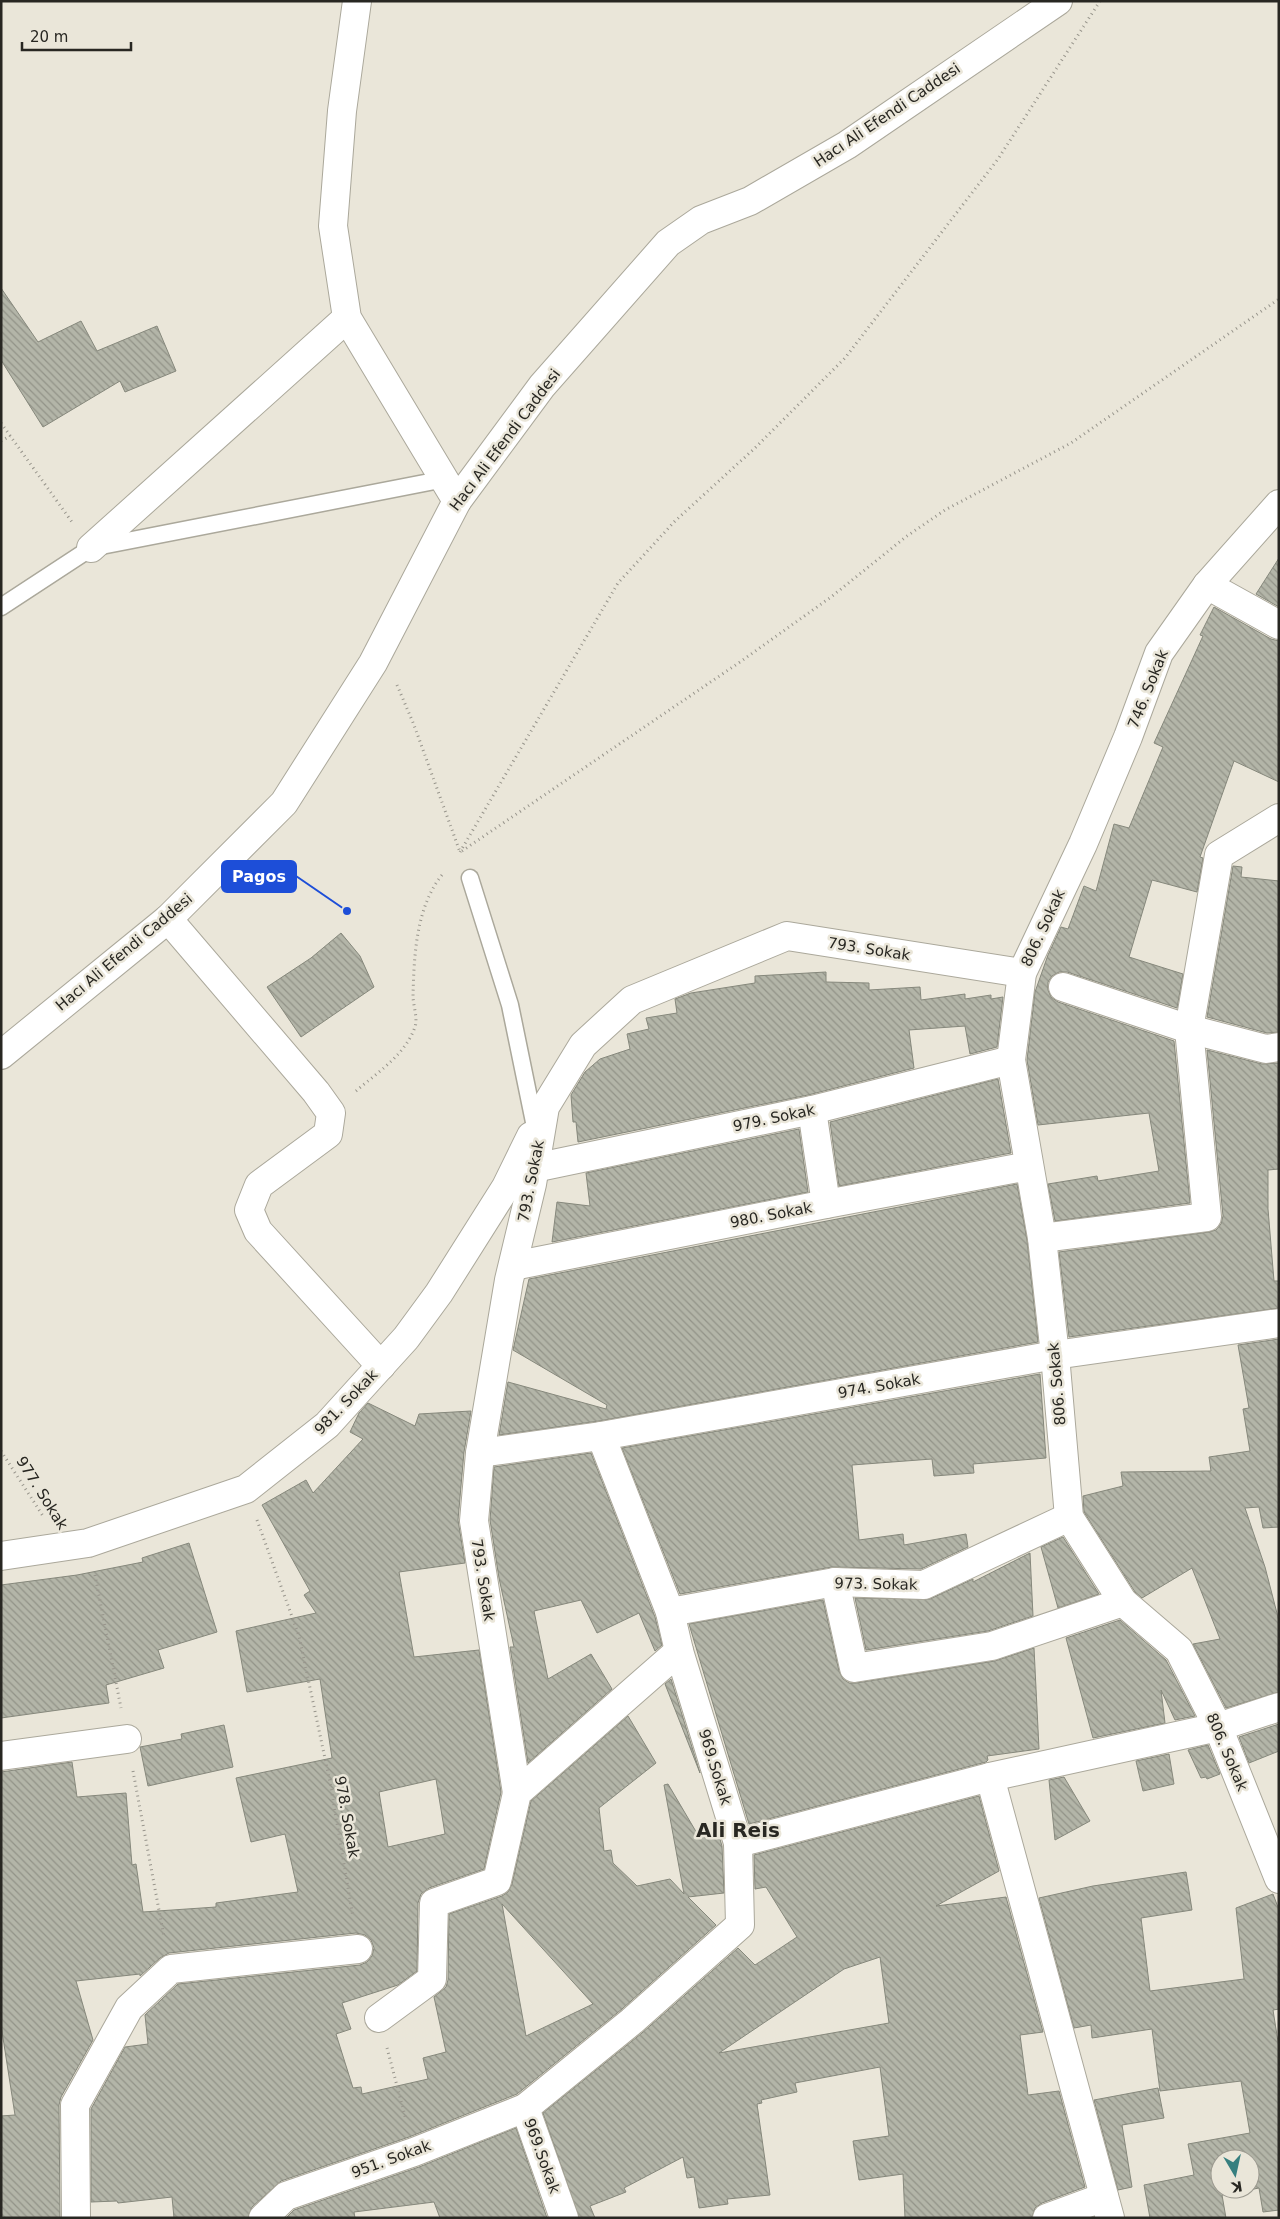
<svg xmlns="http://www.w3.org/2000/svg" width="1280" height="2219" font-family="'DejaVu Sans',sans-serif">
<defs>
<pattern id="building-back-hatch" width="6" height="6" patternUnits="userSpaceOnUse" patternTransform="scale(1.25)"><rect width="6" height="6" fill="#b3b5a8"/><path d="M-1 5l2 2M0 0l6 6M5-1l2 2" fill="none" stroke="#929388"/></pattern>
</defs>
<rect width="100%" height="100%" fill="#eae6d9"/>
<g fill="url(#building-back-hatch)" stroke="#86887c" fill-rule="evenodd">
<path d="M1,288L38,342L81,321L97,351L157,326L176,371L125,392L120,381L43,427L1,360Z"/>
<path d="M1279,558V607L1256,594Z"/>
<path d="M1214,607L1271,639L1279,641V782L1234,761L1200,857L1203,858L1197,892L1152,880L1129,957L1183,974L1177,1008L1067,972H1059L1052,976L1048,982V990L1051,997L1058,1002L1174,1041L1190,1203L1055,1221L1048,1184L1097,1176L1098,1181L1159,1171L1149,1113L1038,1125L1027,1060L1035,992L1048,955L1061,927L1068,929L1084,886L1096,891L1114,824L1129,828L1163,747L1154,743L1203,636L1200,635Z"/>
<path d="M1233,866L1242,867L1241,877L1279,881V1032L1267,1033L1207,1017Z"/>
<path d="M341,933L360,956L374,987L301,1037L267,987L311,958Z"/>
<path d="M826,972V982L869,983V990L920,987L921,1000L965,994V999L991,995V999L1003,997L997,1047L970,1054L965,1026L909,1030L914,1068L808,1095L578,1142L576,1122H573L571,1095L585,1072L600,1059L630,1049L627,1034L649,1029L646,1018L677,1013L675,999L691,993L755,983V976Z"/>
<path d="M1207,1050L1262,1064L1279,1063V1169L1268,1170V1209L1274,1281H1279V1308L1069,1337L1059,1252L1209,1232L1216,1230L1221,1224L1223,1216Z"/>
<path d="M998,1079L1011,1153L839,1186L830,1122Z"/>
<path d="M799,1129L808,1192L552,1242L557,1202L590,1206L586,1173Z"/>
<path d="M1017,1184L1027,1240L1038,1342L599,1421L499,1435L508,1382L606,1409L607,1405L513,1350L529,1279Z"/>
<path d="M1279,1339V1527L1263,1528L1259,1507L1245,1508L1265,1567L1279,1621V1692L1226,1708L1193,1644L1220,1639L1192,1568L1142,1598L1135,1592L1084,1512L1083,1496L1123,1486L1121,1472L1211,1471L1209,1457L1250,1451L1243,1409L1249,1408L1238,1345Z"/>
<path d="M1040,1374L1046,1458L973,1464L974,1473L934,1476L932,1459L852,1465L859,1540L903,1534L904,1545L966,1534L968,1547L921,1569L832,1567L680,1594L622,1448Z"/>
<path d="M368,1403L415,1426L419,1414L471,1411L464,1452L458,1520L465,1563L399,1572L414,1657L479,1650L501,1792L484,1869L429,1888L421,1894L418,1903L417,1971L398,1985L342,2003L351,2029L336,2034L353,2088L361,2087L362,2094L428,2079L423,2058L446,2052L434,1997L446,1987L448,1980L449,1914L502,1896L508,1892L512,1884L531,1801L628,1716L656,1763L599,1808L604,1851L611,1850L613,1863L637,1886L670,1879L684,1894L664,1785L668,1784L698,1835L716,1826L722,1846L724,1893L688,1897L716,1925L622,2009L517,2094L409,2137L281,2181L252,2207L248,2218H174L172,2197L118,2203L117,2201L91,2202V2109L125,2047L148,2044L145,2015L178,1984L360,1965L367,1962L372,1956L374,1948L371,1940L365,1935L356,1933L169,1953L160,1958L140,1976V1974L76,1981L93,2040L61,2097L59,2105L60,2218H1V2116L15,2115L1,2025V1772L72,1762L77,1797L126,1793L132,1865L136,1864L143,1912L216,1907V1903L298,1892L285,1834L251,1842L236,1778L332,1758L320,1679L247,1692L236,1631L316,1613L304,1595L310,1591L262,1505L306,1480L313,1493L363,1439L350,1432L359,1413ZM436,1779L445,1834L388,1847L379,1792ZM502,1904L593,2004L526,2036Z"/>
<path d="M591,1453L655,1617L662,1645L655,1651L639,1613L597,1633L581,1600L534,1611L548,1679L591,1654L612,1689L528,1763L510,1647H514L499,1578L490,1520L494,1467Z"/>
<path d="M1063,1537L1099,1594L1058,1608L1041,1547Z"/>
<path d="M189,1543L217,1632L158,1650L164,1668L106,1685L109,1703L1,1718V1585L77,1575L143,1562L142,1558Z"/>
<path d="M1030,1553L1033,1616L988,1631L866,1650L855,1598L930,1599L973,1579V1582Z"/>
<path d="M823,1600L839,1671L843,1679L849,1683H856L995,1661L1034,1648L1039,1749L987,1756L988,1760L986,1762L749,1824L689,1624Z"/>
<path d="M1120,1620L1166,1660L1195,1716L1175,1720L1161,1690L1165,1723L1093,1738L1066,1638Z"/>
<path d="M671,1679L700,1773L665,1684Z"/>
<path d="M1279,1724V1751L1249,1763L1239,1737Z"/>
<path d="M224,1725L233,1767L148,1786L140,1747L182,1739L181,1734Z"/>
<path d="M1208,1745L1220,1774L1207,1779L1206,1777L1201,1778L1188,1750Z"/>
<path d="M1169,1754L1174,1784L1143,1791L1136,1761Z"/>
<path d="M1064,1777L1090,1821L1055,1840L1049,1780Z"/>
<path d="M979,1796L999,1871L936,1906L1006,1897L1043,2032L1020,2035L1028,2095L1059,2091L1085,2187L1042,2203L1035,2208L1032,2217L1025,2218H905L903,2174L859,2180L853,2141L889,2136L880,2067L795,2083L797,2092L761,2100L762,2103L757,2104L770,2195L727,2199L728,2204L699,2208L694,2177L687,2178L683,2157L624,2188L626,2192L590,2206L595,2218H579L543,2113L642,2033L738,1948L755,1965L797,1937L766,1887L755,1889L754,1855ZM880,1957L889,2023L719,2053L844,1969Z"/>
<path d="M1186,1872L1192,1910L1141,1918L1150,1991L1244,1979L1236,1908L1273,1894L1279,1910V2009L1273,2010L1279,2048V2210L1263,2212L1259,2188L1222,2195L1226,2218H1150L1144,2185L1194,2175L1188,2144L1250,2133L1241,2081L1160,2091L1152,2029L1092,2038L1091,2025L1074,2028L1039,1898L1093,1886ZM1220,2159H1250V2189H1220Z"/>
<path d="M1158,2088L1164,2118L1122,2125L1132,2187L1118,2190L1094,2100Z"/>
<path d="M516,2128L547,2218H440L434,2202L354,2212L355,2218H286L294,2210L419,2167Z"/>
</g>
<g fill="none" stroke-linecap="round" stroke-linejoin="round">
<defs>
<g id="lane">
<path d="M1,607L91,548L445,479"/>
<path d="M470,878L510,1005L535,1127"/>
</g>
<g id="street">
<path d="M357,1L342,111L333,226L347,318L457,501L542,386L668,243L701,220L750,201L847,145L1058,1"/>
<path d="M1279,504L1207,585L1159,653L1128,737L1083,844L1022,973L1011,1060L1042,1238L1055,1355L1069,1517L1123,1602L1179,1650L1218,1727L1279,1879"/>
<path d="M91,548L347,318"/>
<path d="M1207,585L1279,625"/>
<path d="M168,919L316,1092L331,1113L328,1134L259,1185L249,1210L258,1231L381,1366"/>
<path d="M1063,987L1189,1029L1266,1049L1279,1047"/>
<path d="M812,1110L826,1204"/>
<path d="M534,1168L812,1110L1011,1060"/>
<path d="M1042,1238L1207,1217L1189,1029L1219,855L1279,818"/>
<path d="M513,1266L826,1204L1029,1166"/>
<path d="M480,1453L601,1436L1055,1355L1279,1323"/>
<path d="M1,1556L88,1543L246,1489L327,1425L406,1338L439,1293L506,1187L531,1136"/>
<path d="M835,1582L854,1668L992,1646L1123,1602"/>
<path d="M670,1612L835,1582L924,1585L1069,1517"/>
<path d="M1,1756L127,1739"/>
<path d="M990,1777L1110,2218"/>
<path d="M517,1793L474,1521L480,1453L509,1280L532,1184L545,1107L583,1045L632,1000L787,936L1022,973"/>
<path d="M738,1843L990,1777L1218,1727L1279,1707"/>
<path d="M379,2018L432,1979L434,1903L497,1881L517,1793L679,1651"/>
<path d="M525,2108L564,2218"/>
<path d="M76,2218L75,2105L129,2008L171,1969L358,1949"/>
<path d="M263,2218L286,2196L414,2152L525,2108L632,2021L740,1925L738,1843L679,1651L670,1612L601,1436"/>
<path d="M1047,2218L1104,2197"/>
</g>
<path id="secondary" d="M1,1055L168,919L284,803L373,663L457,501"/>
</defs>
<use href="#lane" stroke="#aba89b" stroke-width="19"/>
<use href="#street" stroke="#aba89b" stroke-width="30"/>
<use href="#secondary" stroke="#aba89b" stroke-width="30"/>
<g stroke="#98958c" stroke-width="3" stroke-dasharray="1 4" stroke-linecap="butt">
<path d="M1,423L72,522"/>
<path d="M1,441L10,436"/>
<path d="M397,685L414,725L460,852"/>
<path d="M462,851L740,662L831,597L907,536L945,510L1071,443L1279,299"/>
<path d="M460,852L618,583L675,521L755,448L845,358L998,159L1100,1"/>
<path d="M356,1091C378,1072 405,1055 415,1027C418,1018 413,1005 413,996C414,956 416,907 442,875"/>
<path d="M1,1451L43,1516"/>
<path d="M257,1520L299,1636L330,1782L353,1917"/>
<path d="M95,1575L121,1708"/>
<path d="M133,1771L164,1937"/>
<path d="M387,2048L406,2120"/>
</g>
<use href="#lane" stroke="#fff" stroke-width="16"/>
<use href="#street" stroke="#fff" stroke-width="28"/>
<use href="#secondary" stroke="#fff" stroke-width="28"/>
</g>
<g text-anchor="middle" stroke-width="5" stroke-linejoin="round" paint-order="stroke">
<g font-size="15" fill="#282722" stroke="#eae6d9">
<text transform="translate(887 115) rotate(-34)" y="5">Hacı Ali Efendi Caddesi</text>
<text transform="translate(505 440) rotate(-53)" y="5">Hacı Ali Efendi Caddesi</text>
<text transform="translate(1148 689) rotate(-68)" y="5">746. Sokak</text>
<text transform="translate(1043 928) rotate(-65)" y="5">806. Sokak</text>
<text transform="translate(869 949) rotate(9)" y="5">793. Sokak</text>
<text transform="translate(124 952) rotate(-40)" y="5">Hacı Ali Efendi Caddesi</text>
<text transform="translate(774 1118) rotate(-12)" y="5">979. Sokak</text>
<text transform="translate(531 1181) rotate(-79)" y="5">793. Sokak</text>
<text transform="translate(771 1215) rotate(-11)" y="5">980. Sokak</text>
<text transform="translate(1057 1384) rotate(-95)" y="5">806. Sokak</text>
<text transform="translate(879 1386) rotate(-10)" y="5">974. Sokak</text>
<text transform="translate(346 1402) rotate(-46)" y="5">981. Sokak</text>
<text transform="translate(42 1493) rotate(58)" y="5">977. Sokak</text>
<text transform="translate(483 1580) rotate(81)" y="5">793. Sokak</text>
<text transform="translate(876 1584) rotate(1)" y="5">973. Sokak</text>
<text transform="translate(1227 1752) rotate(67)" y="5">806. Sokak</text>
<text transform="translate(715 1767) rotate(73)" y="5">969.Sokak</text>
<text transform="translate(347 1817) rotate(80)" y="5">978. Sokak</text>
<text transform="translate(542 2156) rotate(70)" y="5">969.Sokak</text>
<text transform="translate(391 2159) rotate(-20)" y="5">951. Sokak</text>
</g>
<g font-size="20" font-weight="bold" fill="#282722" stroke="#eae6d9">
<text x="738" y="1837">Ali Reis</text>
</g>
</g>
<path fill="none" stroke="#1d4ed8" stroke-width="2" d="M347 911L296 876"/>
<circle fill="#1d4ed8" stroke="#eae6d9" stroke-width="2" cx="347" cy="911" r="5"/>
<rect fill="#1d4ed8" stroke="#1d4ed8" stroke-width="2" x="222" y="861" width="74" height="31" rx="5"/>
<g font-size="16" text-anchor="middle" font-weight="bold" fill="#fff">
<text x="259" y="882">Pagos</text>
</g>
<rect width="1280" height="2219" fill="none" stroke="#282722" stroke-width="5"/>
<g transform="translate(1235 2174) rotate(171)"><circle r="24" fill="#eae6d9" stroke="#9c9a90"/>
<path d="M0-4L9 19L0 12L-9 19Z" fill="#367f7f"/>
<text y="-8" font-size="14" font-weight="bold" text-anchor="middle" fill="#282722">K</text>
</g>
<path d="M22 42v8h109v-8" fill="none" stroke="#282722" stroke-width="2.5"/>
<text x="30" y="42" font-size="15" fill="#282722" stroke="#eae6d9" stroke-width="4" paint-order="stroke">20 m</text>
</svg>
